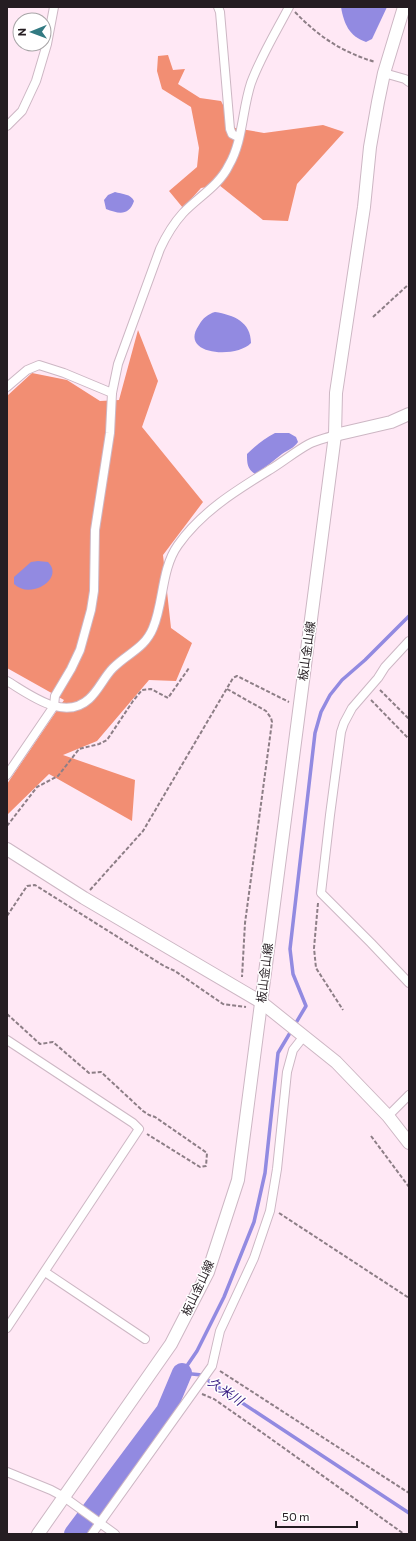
<svg xmlns="http://www.w3.org/2000/svg" width="416" height="1541" font-family="Commissioner,'Noto Sans JP',sans-serif">
<rect width="100%" height="100%" fill="#ffe8f5"/>
<g fill="#f28e73">
<path d="M168,55L173,70L185,69L178,84L200,98L221,101L235,128L264,133L323,125L344,132L297,184L288,221L263,220L219,185L201,188L183,208L169,191L197,167L199,148L191,107L162,89L157,71L158,56Z"/>
<path d="M138,330L158,381L142,427L203,502L163,555L171,628L192,643L176,681L149,680L97,741L63,755L135,780L132,821L49,774L7,815V784L64,700L7,668V396L32,373L67,380L100,401L119,400Z"/>
</g>
<g fill="#928ae1">
<path d="M341,7H387L372,39L366,42C349,36 344,24 341,7Z"/>
<path d="M115,192C122,194 131,194 134,201C129,216 119,214 106,209L104,200L108,195Z"/>
<path d="M215,312C234,315 251,322 251,343C236,359 178,355 199,325C203,318 208,314 215,312Z"/>
<path d="M275,433H289L296,437L298,442C294,448 288,450 282,454C273,461 265,468 255,474C247,469 247,463 247,454C256,445 264,439 275,433Z"/>
<path d="M38,561L48,562C65,579 30,600 14,584V577L31,562Z"/>
</g>
<g fill="none" stroke-linecap="round" stroke-linejoin="round">
<path stroke="#928ae1" stroke-width="3.5" d="M409,616L365,660L342,680L330,695L321,712L315,733L290,949L293,974L306,1006L278,1053L265,1173L254,1222L224,1297L197,1351L182,1373L202,1375L209,1381L409,1513"/>
<path stroke="#928ae1" stroke-width="20" d="M74,1534L166,1411L182,1373"/>
<defs>
<g id="street">
<path d="M218,7L220,12L230,129L232,134L238,137"/>
<path d="M384,73L405,79L409,82"/>
<path d="M7,126L22,111L36,81L47,44L54,7"/>
<path d="M7,387L27,370L39,365L64,373L112,393"/>
<path d="M409,641L385,667L378,678L352,708L344,723L341,732L330,815L321,893L371,943L409,983"/>
<path d="M7,681C29,694 64,722 89,699C99,690 104,677 113,668C128,653 145,648 153,628C164,602 161,569 178,545C202,511 237,490 271,469C284,461 296,451 309,444C317,440 327,438 335,435"/>
<path d="M7,775L54,706L55,696L71,669L80,650L91,610L94,591L95,530L110,433L112,393L118,364L160,249C166,236 173,224 183,213C198,197 219,186 229,165C243,141 242,110 251,83C261,56 276,32 289,7"/>
<path d="M7,1040L133,1123L139,1129L7,1328"/>
<path d="M388,1116L409,1095"/>
<path d="M45,1272L145,1339"/>
<path d="M7,1472L51,1490L64,1497L115,1534"/>
<path d="M92,1534L212,1366L220,1331L254,1258L270,1211L277,1169L287,1072L293,1050L304,1036"/>
</g>
<g id="secondary">
<path d="M335,435L391,422L409,414"/>
<path d="M7,849L84,898L261,1002L336,1062L388,1116L409,1143"/>
<path d="M38,1534L171,1344L208,1272L238,1180L335,435L336,393L364,207L370,147L378,102L384,73L404,7"/>
</g>
</defs>
<use href="#street" stroke="#cdb7c4" stroke-width="10"/>
<use href="#secondary" stroke="#cdb7c4" stroke-width="14"/>
<g stroke="#8d7e86" stroke-width="2" stroke-dasharray="4 2" stroke-linecap="butt">
<path d="M295,12C319,37 342,52 375,62"/>
<path d="M373,317L409,284"/>
<path d="M408,602H409"/>
<path d="M227,689L266,711L271,718L272,722L245,923L242,977"/>
<path d="M380,690L409,719"/>
<path d="M371,700L409,739"/>
<path d="M7,826L37,787L58,776L79,749L99,744L107,740L133,701L142,690L151,689L168,698L189,668"/>
<path d="M90,890L143,831L233,678L237,676L289,702"/>
<path d="M318,903L314,948L316,968L343,1010"/>
<path d="M7,916L27,886L35,885L164,966L175,971L223,1004L246,1007"/>
<path d="M7,1014L40,1044L53,1042L89,1073L101,1072L143,1111L149,1115L155,1117L207,1153L206,1166L200,1167L147,1134"/>
<path d="M371,1136L409,1187"/>
<path d="M279,1213L409,1298"/>
<path d="M220,1371L409,1493"/>
<path d="M202,1394L214,1399L267,1436L404,1534"/>
</g>
<use href="#street" stroke="#fff" stroke-width="8"/>
<use href="#secondary" stroke="#fff" stroke-width="12"/>
</g>
<g text-anchor="middle" stroke-width="3" stroke-linejoin="round" paint-order="stroke">
<g font-size="12" fill="#251d22" stroke="#fff">
<text transform="translate(307 651) rotate(-82)" y="4">板山金山線</text>
<text transform="translate(265 973) rotate(-83)" y="4">板山金山線</text>
<text transform="translate(198 1288) rotate(-65)" y="4">板山金山線</text>
</g>
<g font-size="13" font-style="italic" fill="#381d83" stroke="#fff">
<text transform="translate(226 1391) rotate(34)" y="5">久米川</text>
</g>
</g>
<rect width="416" height="1541" fill="none" stroke="#251d22" stroke-width="16"/>
<g transform="translate(32 32) rotate(269)"><circle r="19" fill="#ffffff" stroke="#a8a5a7"/>
<path d="M0-3L7 15L0 10L-7 15Z" fill="#327a82"/>
<text y="-6" font-size="11" font-weight="bold" text-anchor="middle" fill="#251d22">N</text>
</g>
<path d="M276 1521v6h81v-6" fill="none" stroke="#251d22" stroke-width="2"/>
<text x="282" y="1521" font-size="12" fill="#251d22" stroke="#ffffff" stroke-width="3" paint-order="stroke">50 m</text>
</svg>
